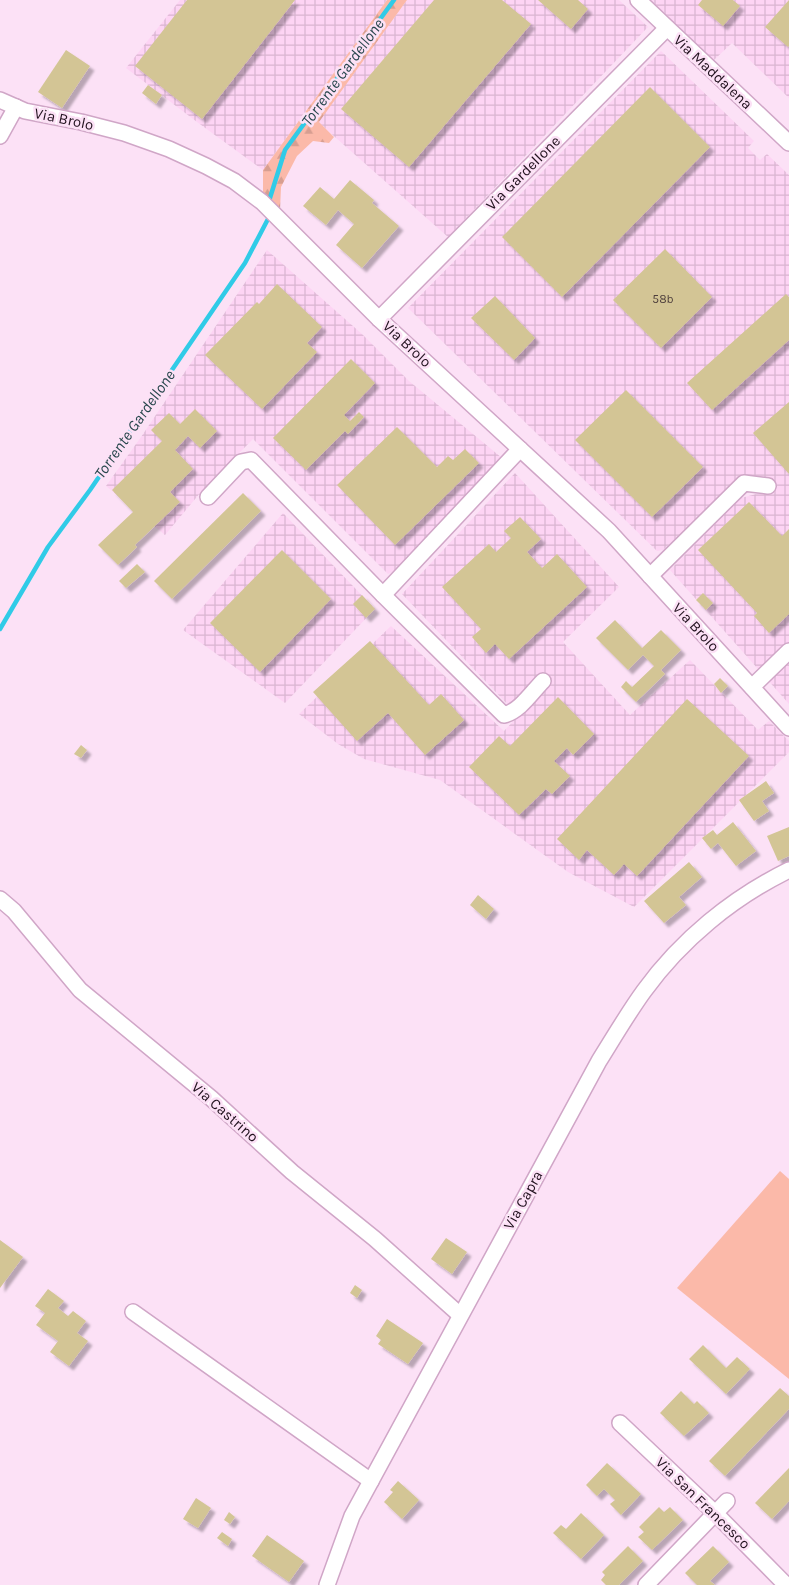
<svg xmlns="http://www.w3.org/2000/svg" width="789" height="1585" font-family="Karla,sans-serif">
<defs>
<pattern id="industrial-grid" width="8" height="8" patternUnits="userSpaceOnUse" patternTransform="scale(1.25)"><rect width="8" height="8" fill="#fdd4f4"/><path d="M0 4h8M4 0v8" fill="none" stroke="#d9b5d1"/></pattern>
<pattern id="forest-firs" width="22" height="20" patternUnits="userSpaceOnUse" patternTransform="scale(1.25)"><rect width="22" height="20" fill="#fbb9a9"/><path d="M5 1l3.5 6h-7zM16 11l3.5 6h-7z" fill="#d79e91"/></pattern>
<filter id="shadow"><feDropShadow dx="4.5" dy="4.5" stdDeviation="1" flood-color="#0004"/></filter>
</defs>
<rect width="100%" height="100%" fill="#fce1f6"/>
<g fill="url(#industrial-grid)">
<path d="M180,0H387L263,170L197,122L126,68Z"/>
<path d="M407,0H619L648,27L448,237L318,122Z"/>
<path d="M651,0H789V98L732,43L714,60Z"/>
<path d="M661,51L754,141L748,148L760,160L767,154L789,175V704L670,570L741,498L764,492L743,476L663,550L657,551L408,308Z"/>
<path d="M267,250L362,334L409,381L502,458L403,567L388,574L253,439L201,492L165,535L106,486L141,437Z"/>
<path d="M515,473L619,587L563,642L630,715L690,660L758,730L769,721L789,741V752L634,907L568,872L440,780L364,759L338,744L299,714L391,626L504,731L548,685L538,676L509,706L402,594Z"/>
<path d="M283,513L375,609L285,703L183,630Z"/>
</g>
<path fill="#fbb9a9" d="M780,1171L789,1179V1379L677,1288Z"/>
<path fill="url(#forest-firs)" d="M387,0H407L319,122L334,137L329,143L313,141L297,156L281,187L280,210L263,195V170Z"/>
<g fill="none" stroke-linecap="round" stroke-linejoin="round">
<g stroke="#30cbe7" stroke-width="4.5">
<path d="M269,201L285,150L394,0"/>
<path d="M0,629L48,547L90,490L245,263L268,219"/>
</g>
</g>
<g fill="#d3c595" filter="url(#shadow)">
<path d="M187,0H295L202,119L135,66Z"/>
<path d="M434,0H502L531,24L409,167L341,109Z"/>
<path d="M538,0H578L588,9L571,29Z"/>
<path d="M702,0H733L740,6L723,26L698,5Z"/>
<path d="M789,0V46L788,47L765,27Z"/>
<path d="M66,50L90,66L62,108L38,92Z"/>
<path d="M148,85L162,95L156,104L142,93Z"/>
<path d="M650,87L710,147L562,297L502,237Z"/>
<path d="M350,180L374,200L372,203L399,226L362,268L336,245L354,224L338,210L326,225L303,206L320,187L334,199Z"/>
<path d="M665,249L712,297L661,348L613,300Z"/>
<path d="M277,284L322,327L307,343L317,352L262,409L205,355L257,302L259,304Z"/>
<path d="M786,294L789,297V340L712,410L687,383Z"/>
<path d="M495,296L535,338L514,360L471,318Z"/>
<path d="M351,359L375,383L344,415L350,421L359,412L364,417L348,434L345,431L306,470L273,438Z"/>
<path d="M626,390L703,467L652,517L575,440Z"/>
<path d="M789,402V474L753,433Z"/>
<path d="M195,409L217,431L200,448L188,436L175,450L193,469L170,492L180,502L135,545L137,547L118,565L98,545L133,512L112,490L162,441L151,430L169,413L180,424Z"/>
<path d="M397,427L437,467L448,456L453,460L465,449L479,463L395,545L337,485Z"/>
<path d="M243,493L261,511L172,599L154,581Z"/>
<path d="M749,502L782,536L789,529V614L769,633L754,616L757,613L698,550Z"/>
<path d="M520,517L541,539L527,552L542,568L557,554L587,587L509,659L495,644L486,653L472,637L481,629L442,587L489,544L496,552L511,538L504,531Z"/>
<path d="M282,550L331,599L260,672L210,623Z"/>
<path d="M137,564L145,572L126,588L119,581Z"/>
<path d="M703,593L713,603L706,610L696,600Z"/>
<path d="M362,595L375,609L366,618L353,604Z"/>
<path d="M615,620L642,648L661,630L681,650L661,670L665,674L636,702L621,687L626,681L632,687L654,666L643,655L628,670L596,638Z"/>
<path d="M370,641L429,705L441,694L464,720L425,755L388,713L357,741L313,692Z"/>
<path d="M720,678L728,686L721,693L714,684Z"/>
<path d="M558,697L594,734L573,755L567,748L554,761L570,776L552,794L546,789L519,815L469,767L499,736L510,746Z"/>
<path d="M687,699L749,756L637,876L624,864L614,875L587,850L579,860L557,839Z"/>
<path d="M81,745L87,750L81,758L74,754Z"/>
<path d="M766,781L774,793L762,801L769,811L754,821L739,800Z"/>
<path d="M733,822L756,851L736,866L718,843L711,849L702,838L713,830L717,835Z"/>
<path d="M789,827V856L778,861L767,836Z"/>
<path d="M689,862L702,877L679,897L686,905L664,923L644,901Z"/>
<path d="M478,895L494,909L486,919L470,905Z"/>
<path d="M446,1238L467,1252L452,1274L431,1259Z"/>
<path d="M0,1240L23,1257L0,1288Z"/>
<path d="M355,1285L362,1290L357,1298L350,1293Z"/>
<path d="M48,1289L64,1301L58,1308L68,1316L73,1311L86,1321L77,1333L88,1341L69,1366L50,1352L58,1341L36,1325L45,1313L35,1306Z"/>
<path d="M387,1319L423,1343L408,1364L378,1344L381,1340L376,1336Z"/>
<path d="M703,1345L726,1368L737,1357L750,1369L726,1394L689,1359Z"/>
<path d="M780,1388L789,1396V1409L725,1476L709,1461Z"/>
<path d="M681,1391L694,1404L697,1401L709,1413L684,1436L660,1413Z"/>
<path d="M607,1463L641,1494L621,1515L610,1504L615,1500L604,1489L597,1496L586,1485Z"/>
<path d="M789,1468V1501L772,1519L755,1503Z"/>
<path d="M398,1481L419,1500L402,1519L384,1502L393,1492L390,1490Z"/>
<path d="M196,1498L211,1508L198,1528L183,1519Z"/>
<path d="M659,1507L664,1512L670,1507L683,1520L652,1550L638,1537L644,1532L639,1527Z"/>
<path d="M229,1512L235,1517L230,1524L224,1520Z"/>
<path d="M581,1513L604,1535L581,1559L553,1533L561,1525L566,1529Z"/>
<path d="M222,1532L232,1539L228,1546L217,1538Z"/>
<path d="M267,1535L304,1561L289,1582L252,1556Z"/>
<path d="M628,1546L643,1561L619,1585H606L601,1580L605,1575L602,1572Z"/>
<path d="M713,1546L729,1562L710,1581L715,1585H697L685,1573Z"/>
</g>
<g fill="none" stroke-linecap="round" stroke-linejoin="round">
<defs>
<g id="minor">
<path d="M638,0L789,143"/>
<path d="M0,100L25,111L81,122L124,133L169,149L206,166L234,181L262,202L379,319L609,531L789,728"/>
<path d="M0,136L16,107"/>
<path d="M379,319L667,28"/>
<path d="M208,497L241,462L251,460L383,595L504,715C520,711 532,692 543,681"/>
<path d="M650,576L744,483L768,486"/>
<path d="M383,595L520,449"/>
<path d="M752,687L789,651"/>
<path d="M0,899L14,911L80,990L211,1098L292,1172L375,1239L460,1315"/>
<path d="M133,1312L371,1481"/>
<path d="M620,1423L715,1513L786,1585"/>
<path d="M327,1585L352,1516L599,1061C614,1037 628,1013 644,991C681,940 732,898 789,870"/>
<path d="M646,1585L727,1501"/>
</g>
</defs>
<use href="#minor" stroke="#d0a6c7" stroke-width="18"/>
<use href="#minor" stroke="#fff" stroke-width="15"/>
</g>
<g text-anchor="middle" stroke-width="5" stroke-linejoin="round" paint-order="stroke">
<g font-size="12" fill="#4e3f3c">
<text x="663" y="303">58b</text>
</g>
<g font-size="15" fill="#21121e" stroke="#fce1f6">
<text transform="translate(713 72) rotate(43)" y="5">Via Maddalena</text>
<text transform="translate(64 119) rotate(12)" y="5">Via Brolo</text>
<text transform="translate(523 173) rotate(-45)" y="5">Via Gardellone</text>
<text transform="translate(407 344) rotate(43)" y="5">Via Brolo</text>
<text transform="translate(696 627) rotate(47)" y="5">Via Brolo</text>
<text transform="translate(225 1112) rotate(41)" y="5">Via Castrino</text>
<text transform="translate(523 1200) rotate(-61)" y="5">Via Capra</text>
<text transform="translate(703 1503) rotate(44)" y="5">Via San Francesco</text>
</g>
<g font-size="16" font-style="italic" fill="#28474d" stroke="#fce1f6">
<text transform="translate(342 72) rotate(-54)" y="6">Torrente Gardellone</text>
<text transform="translate(134 424) rotate(-55)" y="6">Torrente Gardellone</text>
</g>
</g>
</svg>
